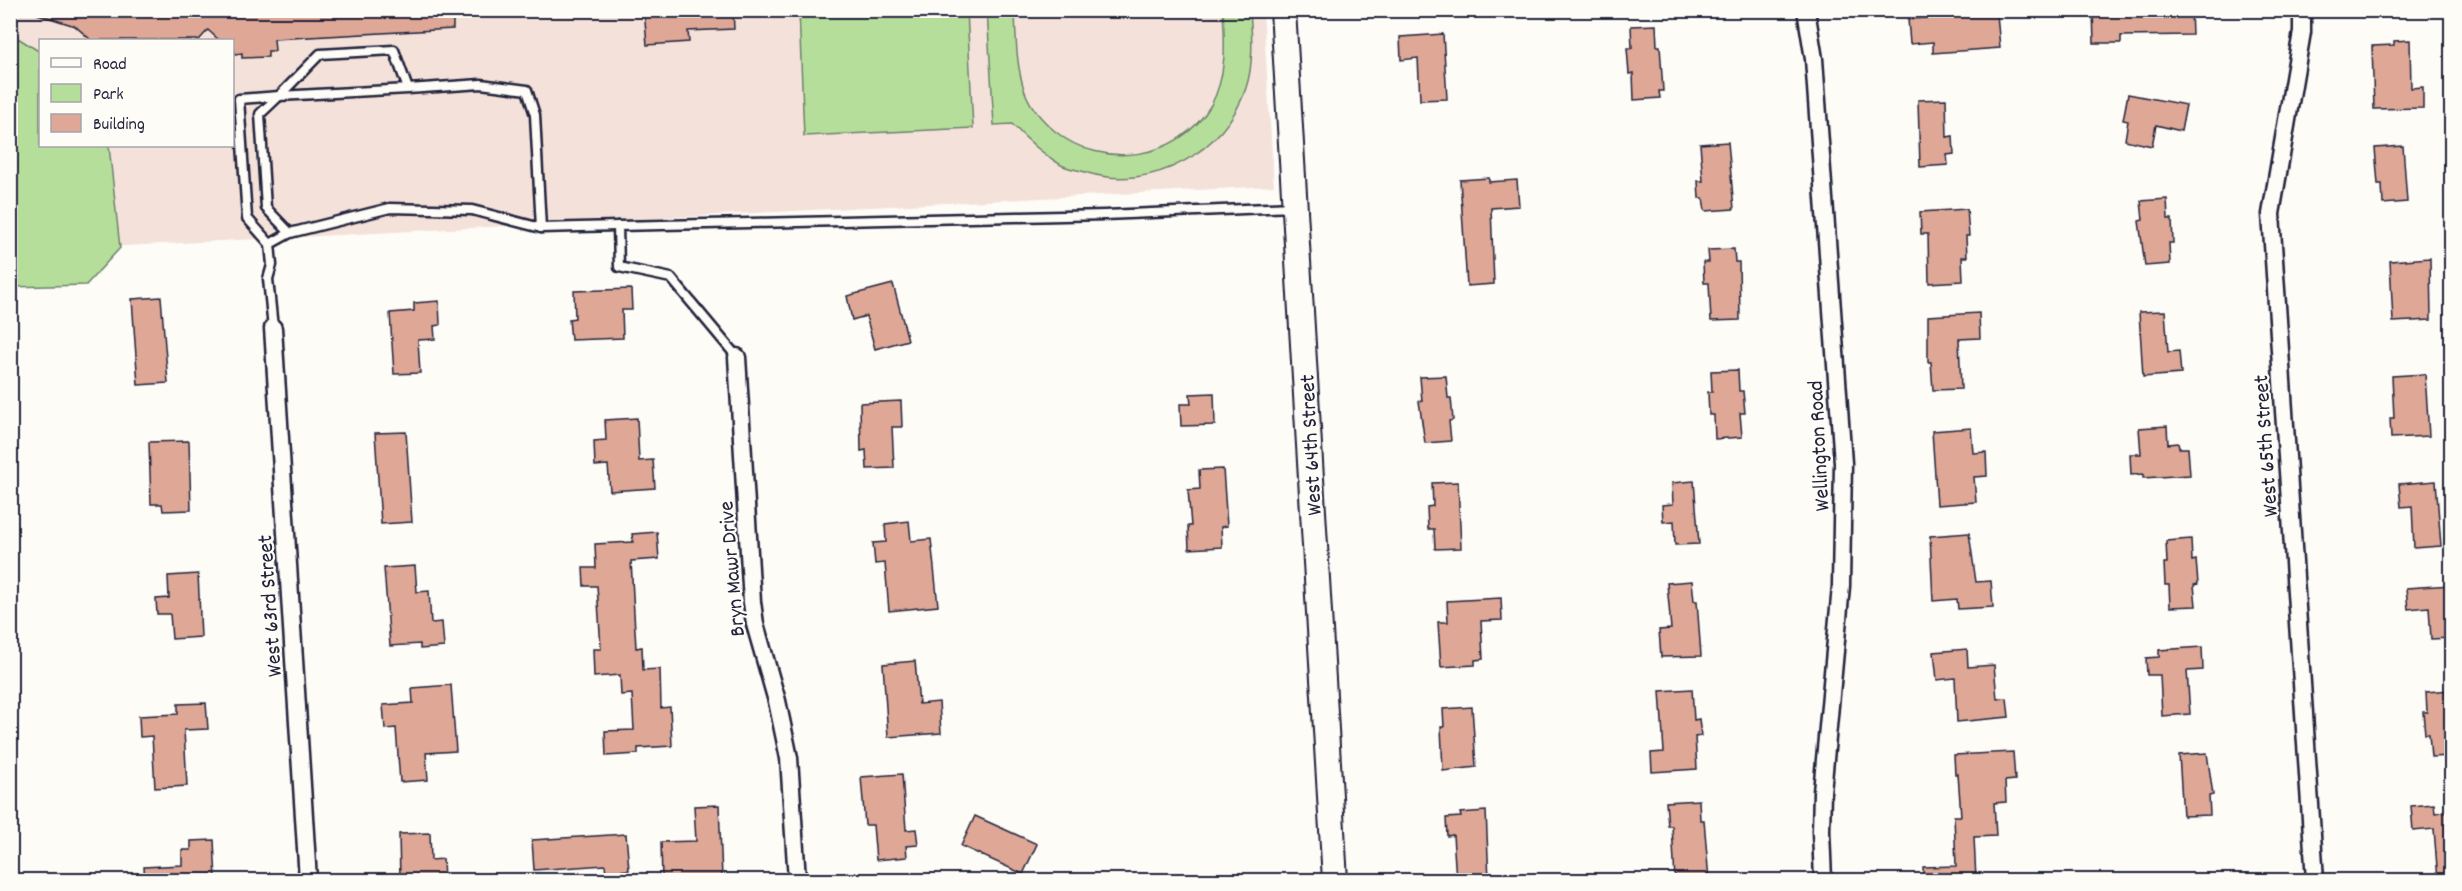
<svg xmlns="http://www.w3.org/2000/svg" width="2462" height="891" font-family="Dekko,sans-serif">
<rect width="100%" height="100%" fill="#fdfcf7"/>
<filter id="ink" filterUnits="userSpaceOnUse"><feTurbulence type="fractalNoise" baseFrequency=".0167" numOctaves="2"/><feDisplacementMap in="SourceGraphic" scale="12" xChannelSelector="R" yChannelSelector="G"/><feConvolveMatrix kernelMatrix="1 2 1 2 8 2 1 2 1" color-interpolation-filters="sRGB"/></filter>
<g filter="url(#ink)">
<path fill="#f4e2da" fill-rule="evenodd" d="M10,11H1263L1274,186L11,252ZM40,40H232V146H40Z"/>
<g fill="#b6de9b" stroke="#6c806b" stroke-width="1.5">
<path d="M799,11H967L973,128L804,136Z"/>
<path d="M987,11H1015C1016,38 1016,66 1025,92C1031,108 1044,122 1056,132C1103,170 1179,160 1211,105C1227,76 1225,42 1223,11H1250C1252,35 1254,64 1246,88C1225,152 1152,192 1088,173C1079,170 1069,169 1061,165C1043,154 1026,139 1012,124L994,125Z"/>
<path d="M10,33L40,52V146H109L120,248L86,285L11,287Z"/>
</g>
<g fill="#dea796" stroke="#22223b" stroke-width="1.5">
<path d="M37,10H453V29L274,39L275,51H268V57L242,58V53L235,54L232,40H219L208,30L199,40H91L75,26L37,14Z"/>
<path d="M644,10H733L734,29L688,31L689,42L647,45Z"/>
<path d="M2093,10H2191L2192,35L2121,36V43H2094Z"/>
<path d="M1997,14L2000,48L1933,53V42L1910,44L1908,19Z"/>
<path d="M1656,25L1657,46H1660L1663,91H1659L1660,98L1634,100L1633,73L1629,74L1627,48H1632L1631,26Z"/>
<path d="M1443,34L1447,99L1420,100L1418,58L1401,60L1400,37Z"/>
<path d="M2410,40L2411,88L2423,87V108L2374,109L2372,46L2394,45V41Z"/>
<path d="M2128,94L2186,105L2181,131L2156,125L2152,146L2125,140L2128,121L2123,120Z"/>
<path d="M1946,99L1947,137L1953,136L1954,154L1947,155L1948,165L1920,167L1918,100Z"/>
<path d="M1728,142L1734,209L1705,211L1703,198H1699L1698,181H1703L1700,144Z"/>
<path d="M2403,146L2407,202L2383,204L2382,184H2378L2375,148Z"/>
<path d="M1489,178V182L1517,180L1519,206L1491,208L1494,284L1467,286L1460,180Z"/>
<path d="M2167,199L2168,219H2172L2173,243H2169L2170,264L2145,266L2139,221L2143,220L2141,201Z"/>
<path d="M1967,209L1969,236H1966L1967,257H1962L1963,281L1929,283L1928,234H1921L1920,212Z"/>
<path d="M1734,249L1735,262H1739L1740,320L1711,321L1709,283H1704L1703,262H1709L1708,250Z"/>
<path d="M2430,258L2431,320L2393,322L2390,261Z"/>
<path d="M893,284L908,340L875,349L866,316L852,320L847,296Z"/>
<path d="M631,289L632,310H622L623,338L571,340L569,319L575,318L574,291Z"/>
<path d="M161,297L168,383L138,385L132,299Z"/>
<path d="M439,301L440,325L434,326L435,339L418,340L420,373L394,374L390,313L414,311V303Z"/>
<path d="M2165,311L2168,352L2179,351L2181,374L2143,377L2139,312Z"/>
<path d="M1979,313L1980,338L1959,339L1961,389L1933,390L1931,362H1928V316Z"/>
<path d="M1738,370L1739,391H1743L1745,413H1740L1742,437L1715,439L1714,415H1709L1708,392H1712L1711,371Z"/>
<path d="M2425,374L2429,436L2391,438L2390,418H2394L2392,376Z"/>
<path d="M1446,376L1448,398H1451L1453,420L1449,421L1451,441L1425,443L1419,401H1422L1420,377Z"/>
<path d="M1214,393L1215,425L1181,426L1180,404H1191L1190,394Z"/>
<path d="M901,401L902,427H892L894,468L867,469L866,450L861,451L860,403Z"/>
<path d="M637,418L639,461L653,460L655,488L610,491L608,465L595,466L594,441L606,440L605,420Z"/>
<path d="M2167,426L2168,444L2178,443L2179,448H2188L2190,475L2143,478V474L2131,475L2130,454H2141L2139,428Z"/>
<path d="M1971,428L1973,453L1986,452L1987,476L1974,477L1976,502L1937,505L1932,431Z"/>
<path d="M406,432L412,522L381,524L375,433Z"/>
<path d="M189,441L191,510L163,511L162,504H151L149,442Z"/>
<path d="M1223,469L1227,526L1221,527L1222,547L1189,549L1188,526H1191L1188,490L1200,489L1199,470Z"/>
<path d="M1694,481L1699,544L1675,545L1674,521L1663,522L1662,505L1673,504L1672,483Z"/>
<path d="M2436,481L2441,546L2414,548L2412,506L2401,507L2399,484Z"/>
<path d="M1458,482L1461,548L1435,549L1434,529H1428L1427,507L1433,506L1432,483Z"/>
<path d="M909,521L911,541L931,539L938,606L889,611L885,563L875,564L873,543L886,542L885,524Z"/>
<path d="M657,532L659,559L631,561L636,648L642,647L643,670L660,669L661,708L670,707L672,746L638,748V754L606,756L605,731L634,730L632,694L621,695L620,675L594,677L593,649H601L597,586H584L583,568H596L595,544L633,542L632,534Z"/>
<path d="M1969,533L1976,582L1991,581L1993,607L1958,609L1957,599L1933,601L1930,536Z"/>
<path d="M2191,539L2192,561L2196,560L2198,584L2194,585L2196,606L2170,607L2169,585H2165L2164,563H2167L2166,541Z"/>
<path d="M415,566L417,592L429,591L431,623L442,622L444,647L420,649V644L390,646L384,568Z"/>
<path d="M198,574L201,637L172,639L170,614H157L156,599L169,598L168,576Z"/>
<path d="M1692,581L1694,601H1697L1701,656L1661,657L1659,630L1671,629L1667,583Z"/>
<path d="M2451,585V638L2431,639L2429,607L2408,609L2406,588Z"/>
<path d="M1501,598L1502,620L1481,621L1483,659L1475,660V665L1441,667L1438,622H1448L1447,601Z"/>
<path d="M2202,647L2203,670L2187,671L2190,714L2162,716L2160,675H2147L2146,658L2159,657V650Z"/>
<path d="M1967,649L1968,667L1994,665L1997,699L2007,698L2009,717L1957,722L1955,678L1937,680L1934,652Z"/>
<path d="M915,661L919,704L939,702L941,733L888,737L883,664Z"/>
<path d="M451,685L456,751L426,753L428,780L400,782L396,728L385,729L383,705L413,703L412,688Z"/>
<path d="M1692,689L1694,720L1699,719L1701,736L1695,737L1697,769L1652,772L1651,753L1664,752L1660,691Z"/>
<path d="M2451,690V756L2431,757L2429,734H2425L2423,712H2427L2426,692Z"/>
<path d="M206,703L208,729L184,730L187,786L155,788L152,736L140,737L139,716L178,714V704Z"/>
<path d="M1472,707L1476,767L1443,771L1441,727H1444L1443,709Z"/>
<path d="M2013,752L2015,780L2005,781L2006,802L1994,803L1996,836L1974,837L1976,880H1924L1923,867L1956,866L1954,816H1961L1958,774H1955L1954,755Z"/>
<path d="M2207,753L2213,795L2209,796L2210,815L2183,816L2179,755Z"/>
<path d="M902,774L906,830L916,829L918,845L906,846L907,857L876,860L873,825H865L861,777Z"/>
<path d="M1699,800L1700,820H1704L1709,880H1675L1672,826H1668L1666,802Z"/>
<path d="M2434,804L2435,813L2451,811V880H2438L2434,829L2413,831L2411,806Z"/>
<path d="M719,805L722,877L662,880L661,842L696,841L694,806Z"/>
<path d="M1486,811L1489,880H1456L1453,835L1447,836L1446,818L1461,817L1460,813Z"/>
<path d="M975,816L1037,844L1023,874L961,846Z"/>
<path d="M430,833L431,860L443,859L444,880H400L399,834Z"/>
<path d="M626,834L629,870L606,872L605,865L534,870L532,840Z"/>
<path d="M214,840L216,880H145L144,867L182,865V850H191V841Z"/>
</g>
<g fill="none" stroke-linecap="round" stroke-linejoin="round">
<defs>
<g id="lane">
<path d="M408,89L279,96L320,54L394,50L408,89L481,84L527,90L535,115L541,228L618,226"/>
<path d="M279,96L260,114L266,208L290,233"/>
<path d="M270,244L290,233L390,208L472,210L541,228"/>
<path d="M273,328L268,279L272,265L270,244L247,218L239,99L279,96"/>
<path d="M737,357L671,278L619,267L618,226L1105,215L1293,207"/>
</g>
<g id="street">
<path d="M1806,10L1814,59L1843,463L1841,586L1822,792L1821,831L1823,880"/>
<path d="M2302,10V32L2271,214L2315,880"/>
<path d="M273,328L308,880"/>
<path d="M737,357L752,602L755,624L777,701L789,758L797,880"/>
</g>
<path id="secondary" d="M1283,10L1335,880"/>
</defs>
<use href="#lane" stroke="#22223b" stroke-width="13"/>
<use href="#street" stroke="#22223b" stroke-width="21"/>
<use href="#secondary" stroke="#22223b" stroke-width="28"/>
<use href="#lane" stroke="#fdfcf7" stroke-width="8"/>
<use href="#street" stroke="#fdfcf7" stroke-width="16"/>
<use href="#secondary" stroke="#fdfcf7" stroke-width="24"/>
</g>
</g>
<g text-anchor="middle" stroke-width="4.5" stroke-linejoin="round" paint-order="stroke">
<g font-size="22" fill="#22223b" stroke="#fdfcf7">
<text transform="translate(1309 445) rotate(-93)" y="8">West 64th Street</text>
<text transform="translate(1817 446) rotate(-93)" y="8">Wellington Road</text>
<text transform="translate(2264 446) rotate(-94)" y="8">West 65th Street</text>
<text transform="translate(730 569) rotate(-95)" y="8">Bryn Mawr Drive</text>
<text transform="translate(268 606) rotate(-94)" y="8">West 63rd Street</text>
</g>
</g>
<rect width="2462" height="891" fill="none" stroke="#fdfcf7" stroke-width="36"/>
<rect x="18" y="18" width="2426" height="855" fill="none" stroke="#22223b" stroke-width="2" filter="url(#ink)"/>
<rect x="39" y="39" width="195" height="108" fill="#fdfcf7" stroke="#a5a5ac" stroke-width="1.5"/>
<rect x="51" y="58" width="30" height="9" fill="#fdfcf7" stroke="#a5a5ac" stroke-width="1.5"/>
<text x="93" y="69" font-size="18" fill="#22223b">Road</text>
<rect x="51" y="84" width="30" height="18" fill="#b6de9b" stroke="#a5a5ac" stroke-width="1.5"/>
<text x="93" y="99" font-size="18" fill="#22223b">Park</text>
<rect x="51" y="114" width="30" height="18" fill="#dea796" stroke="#a5a5ac" stroke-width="1.5"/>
<text x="93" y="129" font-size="18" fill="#22223b">Building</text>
</svg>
